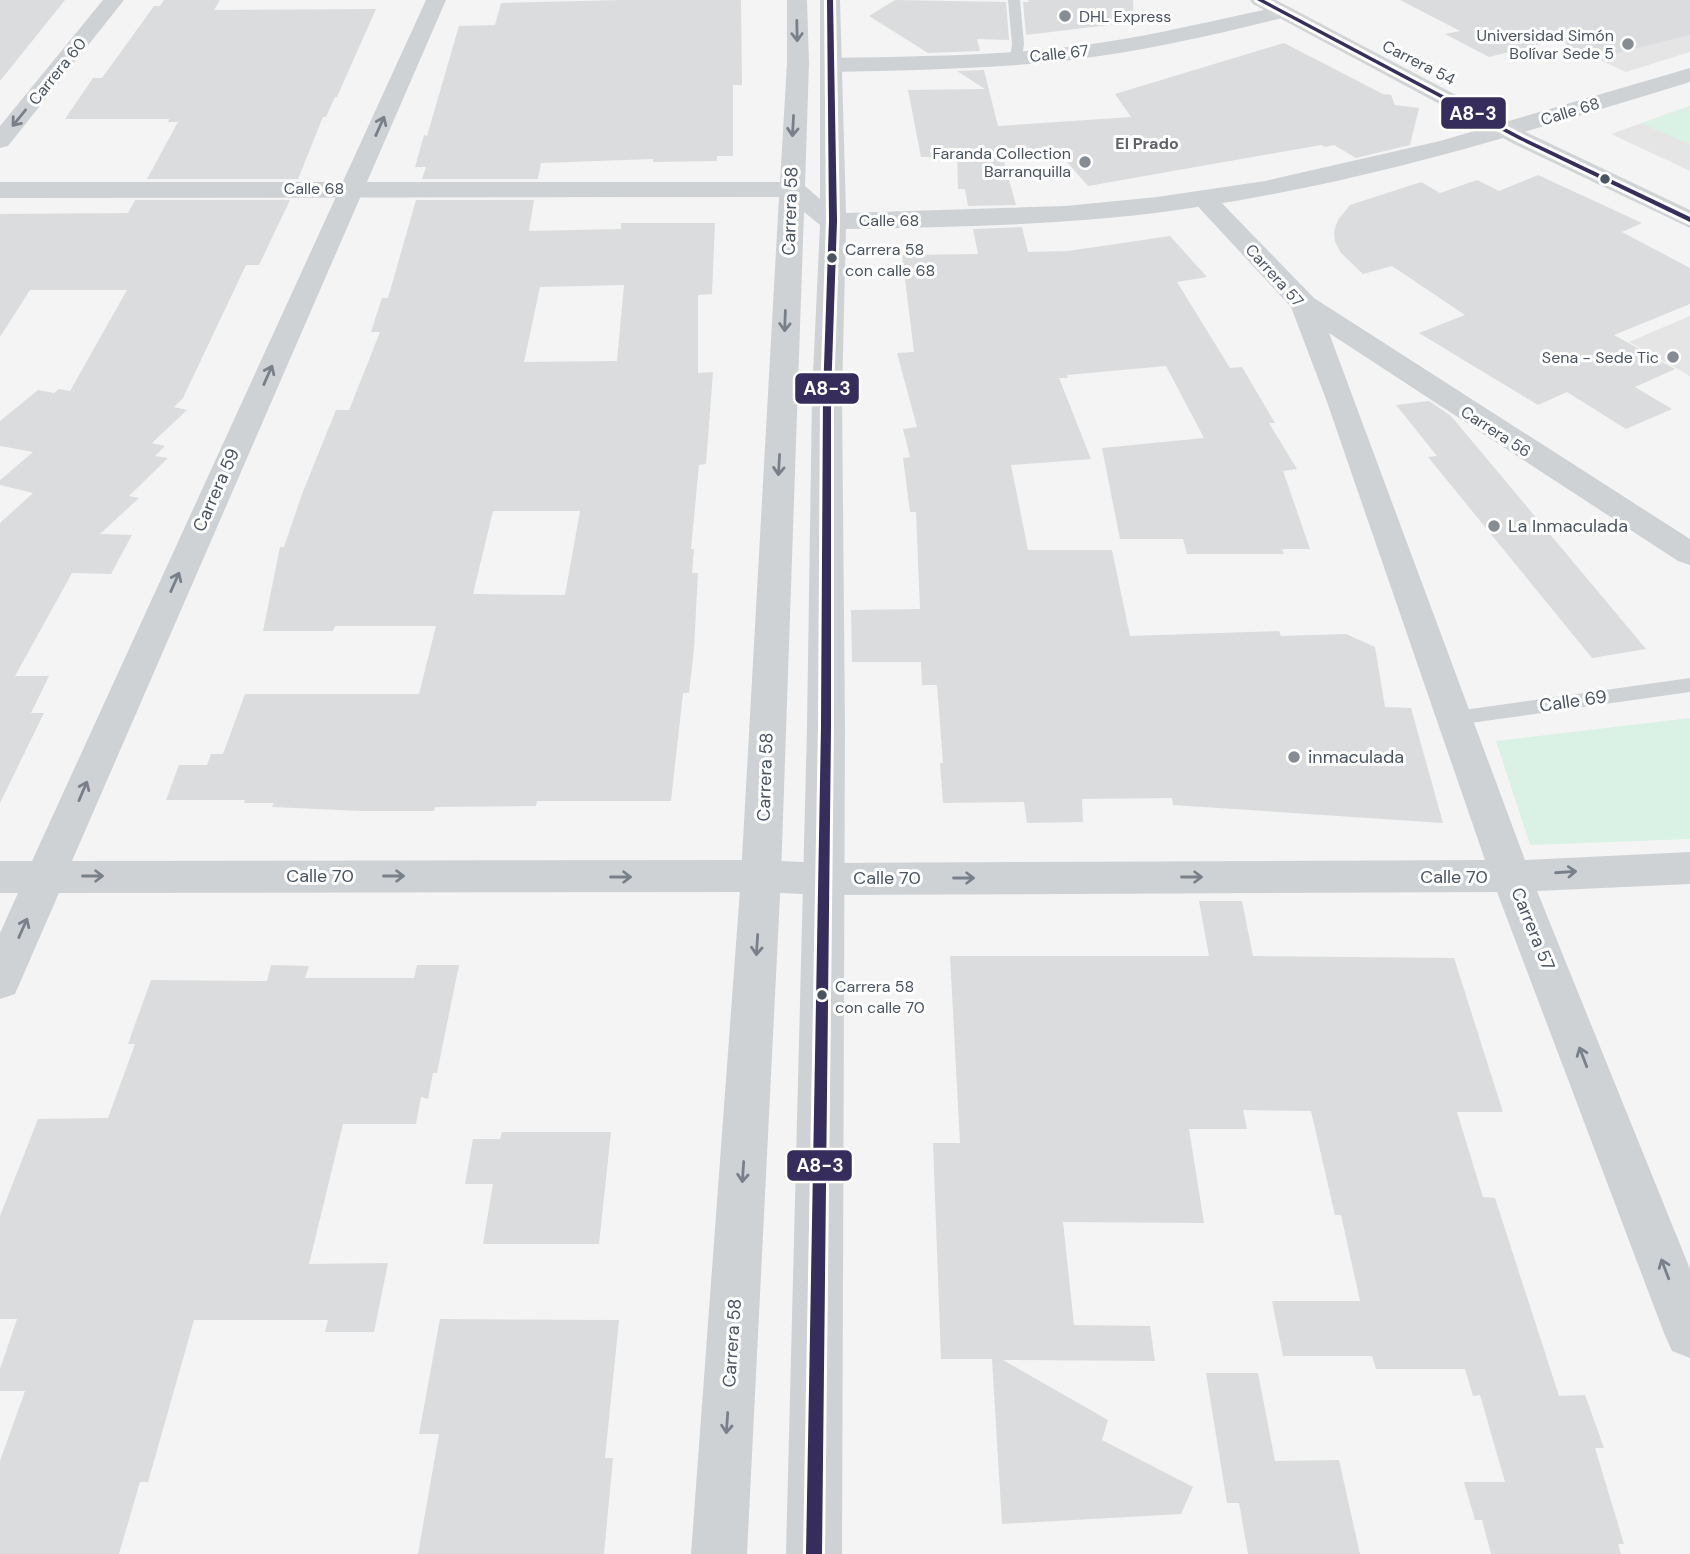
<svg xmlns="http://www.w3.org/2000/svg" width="1690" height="1554" font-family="'DM Sans',sans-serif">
<rect width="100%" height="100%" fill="#f4f4f4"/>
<g fill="#e6e5e6">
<path d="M1690,0V52L1626,72L1546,35Z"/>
<path d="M1690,106V171L1611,134Z"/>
<path d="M1690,316V376L1629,342Z"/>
</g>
<g fill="#d9f2e5">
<path d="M1690,106V145L1641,123Z"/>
<path d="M1690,718V839L1530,845L1496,741Z"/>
</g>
<g fill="#dbdcdd" fill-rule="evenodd">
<path d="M0,0H65L0,81Z"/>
<path d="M164,0H220L214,10L376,9L337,97H335L326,117H323L298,179H147L178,122H168L169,119H65L93,78H102L154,6H160Z"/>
<path d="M623,0H741L742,85H733V156H717V161L653,162V159L541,163L538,179H422L426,167H415L424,135L427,136L459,26L495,25L501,3Z"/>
<path d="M895,0L1006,2L1009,40L977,39L980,51L928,53L869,16Z"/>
<path d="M1028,0H1133L1134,22L1026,35L1023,2H1029Z"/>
<path d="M1400,0H1690V35L1597,58L1557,40L1489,57L1445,34L1460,31Z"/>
<path d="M1284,43L1383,94L1391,95L1395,105L1419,108L1410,145L1356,158L1334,145L1325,147L1321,145L1088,186L1059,153L1002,154L1016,205L968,206L965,189H958L957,157H921L908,90L985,89L957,71L984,70L998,126L1131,117L1115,94Z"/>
<path d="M1538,175L1642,223L1622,232L1690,268V304L1614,335L1675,369L1635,387L1672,409L1626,429L1567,392L1538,405L1419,333L1465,315L1392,266L1363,274L1341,253L1335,242L1334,231L1338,220L1350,205L1421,182L1440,193L1477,180L1499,191Z"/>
<path d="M135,200H290L259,265H246L183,398L174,407L187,410L152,443L165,446L155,456L168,458L129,496L139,498L100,534L132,535L111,574L72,573L15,676H49L31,713H44L0,803V523L33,493L0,485V480L33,452L0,446V421L38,390L54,393L59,389L70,391L127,290H30L0,337V214L128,213Z"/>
<path d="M416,200H534L529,231L621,229V223H715L712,294L698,295V373L713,372L706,464L699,465L691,549H694L692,573H698L694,649L689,693H683L671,801H537L536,806L435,807L434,811H360L272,807L274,803H244L245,800H166L179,765H207L211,754H223L245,694H419L436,626H335L333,631H263L280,547H284L302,494L336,410H349L380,332H371L382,298H388ZM624,285L617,361L524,362L540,287ZM493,511H580L565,595L473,594Z"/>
<path d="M1022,227L1028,252L1068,251L1170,236L1207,277L1177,282L1230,368L1242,367L1275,423H1269L1297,469L1283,471L1310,549H1282L1284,554H1187L1183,539H1120L1102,448L1204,438L1166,366L1067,375L1068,378H1059L1091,459L1011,465L1028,550H1112L1130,636L1279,631L1281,636L1346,634L1375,647L1385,707L1411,708L1443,823L1173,805L1172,798L1082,799L1083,822L1027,823L1024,802L943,803L940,763H943L937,685H922L921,662H852L851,610L920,609L916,512H910L903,458L910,457L903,429L917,427L897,353L914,352L902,255L978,254L973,229Z"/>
<path d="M1429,401L1451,416L1646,649L1592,658L1428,457L1437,456L1396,405Z"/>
<path d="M1199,901H1242L1253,956L1454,958L1503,1112H1457L1483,1197L1495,1198L1559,1396L1585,1395L1604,1448H1595L1624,1544H1618L1621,1554H1491L1482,1520H1475L1464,1482H1505L1480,1395L1473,1396L1465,1369H1376L1372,1356H1283L1272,1301H1360L1341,1215H1335L1311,1111L1243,1110L1247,1129H1189L1204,1223L1063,1222L1074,1325L1150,1326L1155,1361L1003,1360L1108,1420L1102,1440L1193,1487L1181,1514L1002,1524L992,1359H941L933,1143H960L950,956H1209Z"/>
<path d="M271,965L309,966L305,978H414L417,965H459L437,1073H433L428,1099L421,1097L416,1124H343L309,1264L388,1263L374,1332H325L328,1320H194L148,1482H140L119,1554H0V1461L25,1391H0V1369L17,1319H0V1216L38,1119L108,1118L135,1044H128L151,980L267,981Z"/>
<path d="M502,1132H611L599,1244H483L493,1184H465L473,1139H500Z"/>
<path d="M440,1319L619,1320L605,1458H613L604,1554H418L439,1434H419Z"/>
<path d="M1206,1373H1258L1275,1461L1339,1460L1360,1554H1248L1239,1503H1227Z"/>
</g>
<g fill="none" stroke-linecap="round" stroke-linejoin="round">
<g fill="#cfd2d5" fill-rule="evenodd">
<path d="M1008,0H1020L1024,44L1022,57L1016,61L1010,57L1012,44Z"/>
<path d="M1690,678V692L1456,725L1449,723L1446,718L1449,713L1456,711Z"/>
</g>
<g fill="#cfd2d5" fill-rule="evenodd">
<path d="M103,0H124L8,146L0,148V126Z"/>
<path d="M426,0H446L72,861L761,860L822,863L1485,860L1327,402L1291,307L1191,199L1195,194L1204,191L1213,194L1314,298L1690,539V565L1678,561L1329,333L1525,860L1690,852V884L1537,891L1690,1269V1358L1672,1351L1664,1333L1497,892L822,895L761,892L59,893L15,994L0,999V933L18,893H0V861H32Z"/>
<path d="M1283,6L1290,8L1293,12L1290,16C1219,34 1144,51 1071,60C991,69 911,70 831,72L823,70L820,65L823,60L831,58C920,56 1010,56 1099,43C1161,34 1222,18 1283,6Z"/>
</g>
<path fill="#cfd2d5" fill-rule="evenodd" d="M787,0H807L809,63L805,186L820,199V0H840L846,213L1065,206L1157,197L1265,181L1440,141L1690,68V82C1530,131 1370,181 1204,206C1086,225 965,227 846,229L842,395L845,726L842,1554H786L807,726L812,395L820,225L804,212L781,876L747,1554H691L741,876L779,197L0,198V182H780L787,63Z"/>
<path fill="#d1d4d6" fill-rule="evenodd" d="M1250,0H1276L1528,133L1690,210V228L1512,143L1253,4Z"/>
<defs>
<g id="bus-1">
<path d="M827,0H833L837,221L831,395V726L822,1554H806L821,726L823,395L829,221Z"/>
<path d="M1257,0H1264L1522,137L1690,217V222L1518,139Z"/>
</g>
</defs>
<use href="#bus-1" stroke="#fff" stroke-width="6"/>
<use href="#bus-1" fill="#362d5c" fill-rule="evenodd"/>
</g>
<defs><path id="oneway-shaft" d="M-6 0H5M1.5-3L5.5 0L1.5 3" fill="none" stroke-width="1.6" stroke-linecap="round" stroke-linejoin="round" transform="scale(1.75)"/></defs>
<g stroke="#79808a">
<use href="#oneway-shaft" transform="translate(797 31) rotate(89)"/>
<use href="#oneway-shaft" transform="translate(19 118) rotate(129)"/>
<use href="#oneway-shaft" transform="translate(380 126) rotate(-66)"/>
<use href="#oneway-shaft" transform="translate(793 126) rotate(93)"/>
<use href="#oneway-shaft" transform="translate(785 321) rotate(92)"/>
<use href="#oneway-shaft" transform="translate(268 375) rotate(-66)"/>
<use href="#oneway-shaft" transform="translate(779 465) rotate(93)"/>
<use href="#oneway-shaft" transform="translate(175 582) rotate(-66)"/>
<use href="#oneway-shaft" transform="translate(83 791) rotate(-67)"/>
<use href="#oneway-shaft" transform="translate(1566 872) rotate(-4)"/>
<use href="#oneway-shaft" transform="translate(93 876)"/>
<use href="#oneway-shaft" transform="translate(394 876)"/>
<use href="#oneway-shaft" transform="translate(621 877)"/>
<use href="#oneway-shaft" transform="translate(1192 877)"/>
<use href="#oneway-shaft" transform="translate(964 878)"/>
<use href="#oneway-shaft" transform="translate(23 928) rotate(-66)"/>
<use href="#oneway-shaft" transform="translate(757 945) rotate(94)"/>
<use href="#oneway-shaft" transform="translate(1583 1057) rotate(-111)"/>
<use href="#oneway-shaft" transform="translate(743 1172) rotate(94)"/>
<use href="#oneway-shaft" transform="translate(1665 1269) rotate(-111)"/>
<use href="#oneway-shaft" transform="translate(727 1423) rotate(94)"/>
</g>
<g fill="#868c94" stroke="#fff" stroke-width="2.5">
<circle cx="1065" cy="16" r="7"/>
<circle cx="1628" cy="44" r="7"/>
<circle cx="1085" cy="162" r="7"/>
<circle cx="1673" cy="357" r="7"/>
<circle cx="1494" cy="526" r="7"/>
<circle cx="1294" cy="757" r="7"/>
</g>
<g fill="#4a5461" stroke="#fff" stroke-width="2.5">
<circle cx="1605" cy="179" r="6"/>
<circle cx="832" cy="258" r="6"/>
<circle cx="822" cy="995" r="6"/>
</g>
<g text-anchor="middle" stroke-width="6" stroke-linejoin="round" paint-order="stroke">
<g font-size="16" fill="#4a5461" stroke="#fff" text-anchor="end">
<text x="1079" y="22" text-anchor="start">DHL Express</text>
<text x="1614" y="41">Universidad Simón<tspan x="1614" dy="18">Bolívar Sede 5</tspan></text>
<text x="1071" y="159">Faranda Collection<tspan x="1071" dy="18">Barranquilla</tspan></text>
<text x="1659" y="363">Sena - Sede Tic</text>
</g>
<g font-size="16" fill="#4a5461" stroke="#fff">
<text transform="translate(1059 53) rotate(-6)" y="6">Calle 67</text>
<text transform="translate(1419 62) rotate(27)" y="6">Carrera 54</text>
<text transform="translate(57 71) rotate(-51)" y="6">Carrera 60</text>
<text transform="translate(1570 111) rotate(-17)" y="6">Calle 68</text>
<text x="314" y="194">Calle 68</text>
<text x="889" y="226">Calle 68</text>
<text transform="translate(1275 275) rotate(48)" y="6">Carrera 57</text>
<text transform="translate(1496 431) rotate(33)" y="6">Carrera 56</text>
</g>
<g font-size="16" font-weight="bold" fill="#5f6268" stroke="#fff">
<text x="1147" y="149">El Prado</text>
</g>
<g font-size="16" fill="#4a5461" stroke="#fff" text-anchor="start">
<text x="845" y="255">Carrera 58<tspan x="845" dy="21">con calle 68</tspan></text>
<text x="835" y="992">Carrera 58<tspan x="835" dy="21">con calle 70</tspan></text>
</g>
<g font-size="18" fill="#4a5461" stroke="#fff">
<text transform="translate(790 211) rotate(-88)" y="6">Carrera 58</text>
<text transform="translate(216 490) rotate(-66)" y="6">Carrera 59</text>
<text transform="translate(1573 701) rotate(-8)" y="6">Calle 69</text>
<text transform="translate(765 777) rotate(-88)" y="6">Carrera 58</text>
<text x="320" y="882">Calle 70</text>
<text x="1454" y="883">Calle 70</text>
<text x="887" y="884">Calle 70</text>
<text transform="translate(1533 929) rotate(68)" y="6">Carrera 57</text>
<text transform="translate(732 1343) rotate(-86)" y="6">Carrera 58</text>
</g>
<g font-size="18" fill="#4a5461" stroke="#fff" text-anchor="start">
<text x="1508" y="532">La Inmaculada</text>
<text x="1308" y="763">inmaculada</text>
</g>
</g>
<g stroke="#fff" stroke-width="2.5">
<rect x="1440" y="96" width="67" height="34" rx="7" fill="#362d5c"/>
<rect x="794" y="372" width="66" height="33" rx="7" fill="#362d5c"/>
<rect x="786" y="1149" width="67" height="33" rx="7" fill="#362d5c"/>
</g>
<g font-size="19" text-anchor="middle" font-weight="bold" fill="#fff">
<text x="1473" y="120">A8-3</text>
<text x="827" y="395">A8-3</text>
<text x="820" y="1172">A8-3</text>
</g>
</svg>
